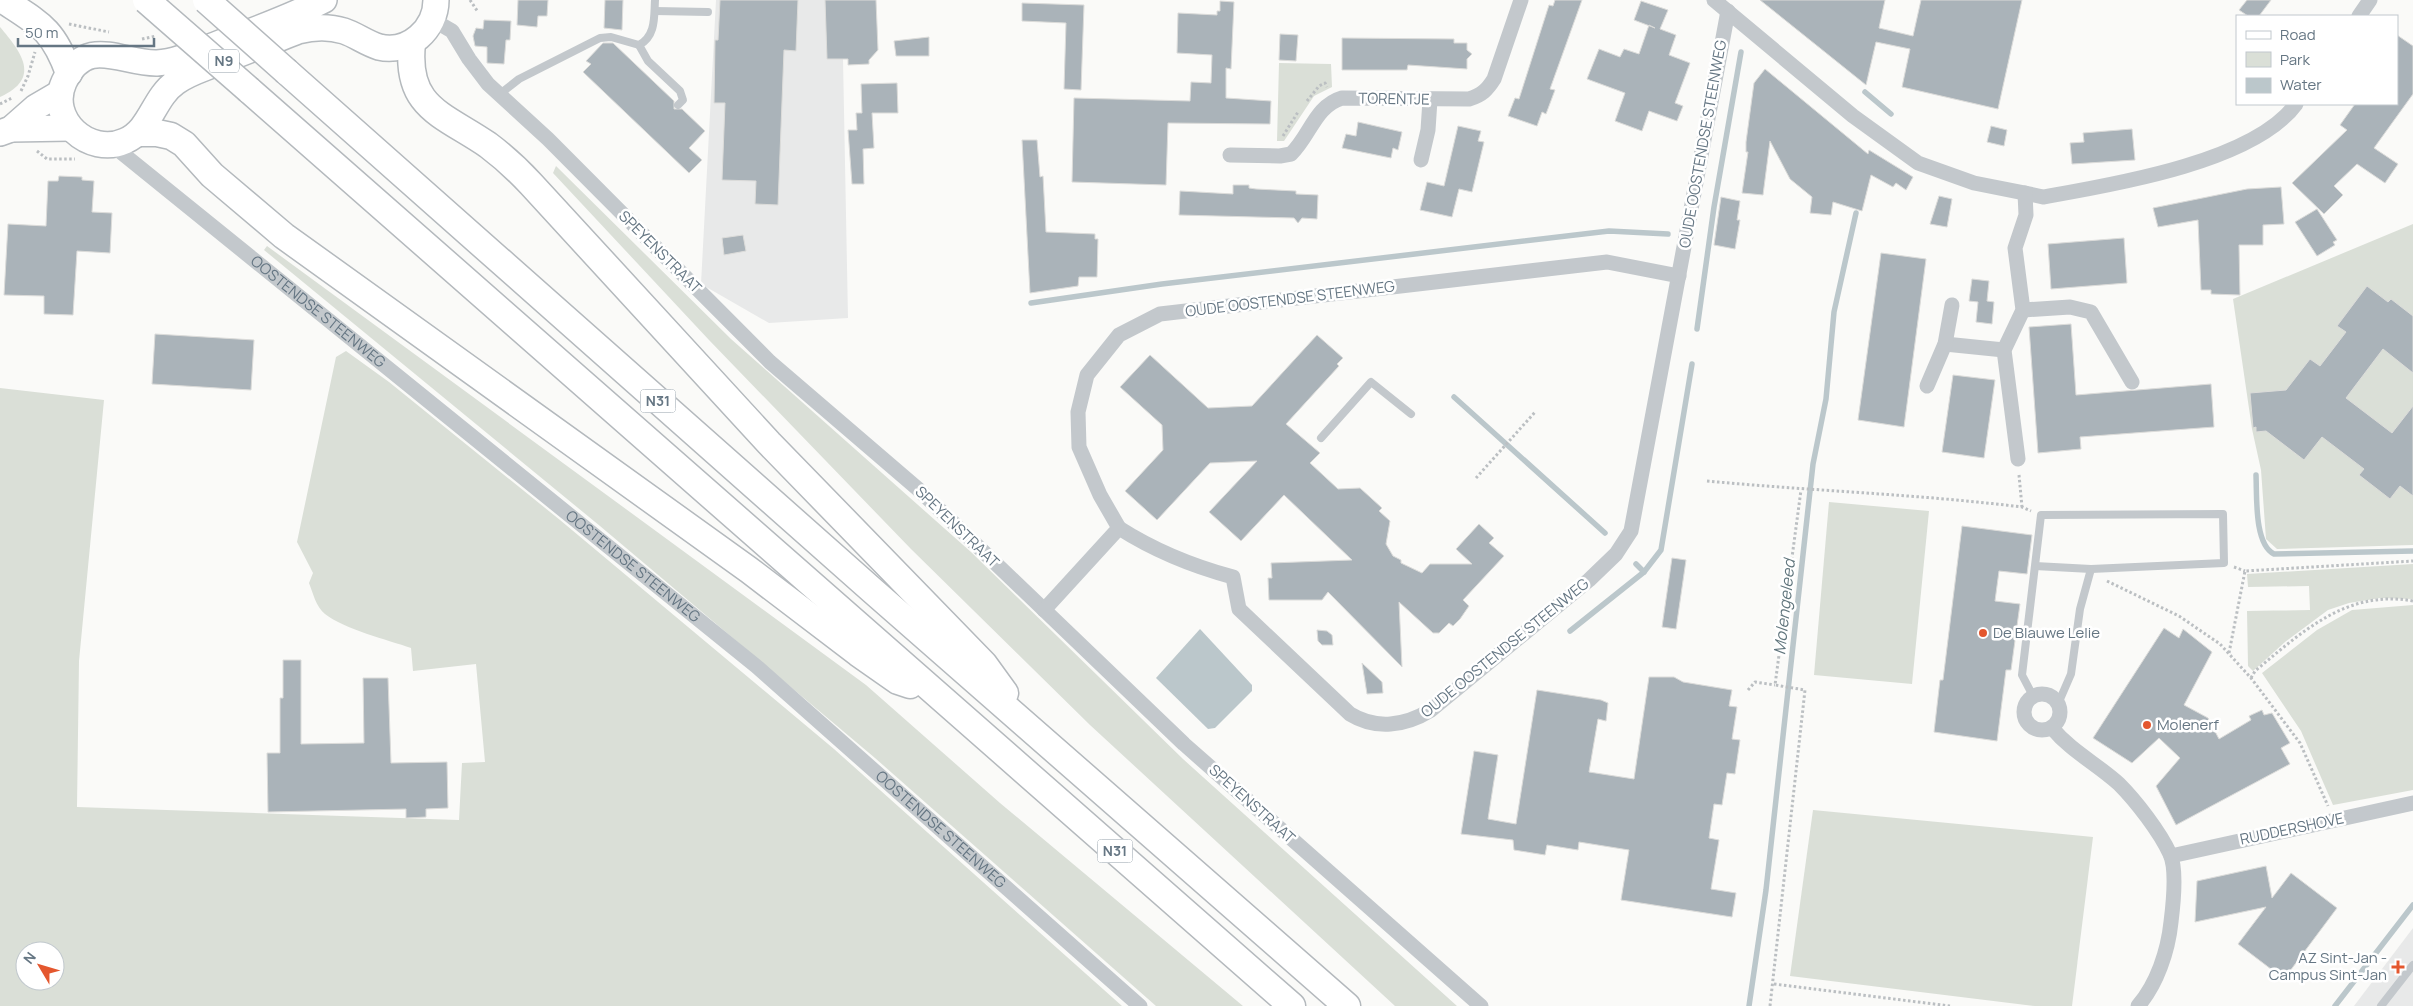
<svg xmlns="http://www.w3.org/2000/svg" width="2413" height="1006" font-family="Manrope,sans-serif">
<rect width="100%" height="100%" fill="#fafaf8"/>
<g fill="#e8e9e9">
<path d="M716,0H825L827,59H843L848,318L769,323L701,284Z"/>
<path d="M2413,928V1006H2354Z"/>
</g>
<g fill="#dadfd7" fill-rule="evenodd">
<path d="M0,27C21,52 42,78 0,97Z"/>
<path d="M1279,63L1331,64L1332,87L1314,96L1284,141H1277Z"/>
<path d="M556,166L731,339L971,552L1183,759L1457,1006H1395L1090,725L911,549L709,340L553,173Z"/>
<path d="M2413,224V545L2277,549L2266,539L2261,470L2252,429L2233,299Z"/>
<path d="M267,246L866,685L1000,803L1243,1006H1156L875,758L600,526L264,250Z"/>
<path d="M346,351L389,382L560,520L834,749L1122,1006H0V388L104,400L79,661L77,807L459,820L462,763L485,762L476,664L413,671L411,648C388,640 344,629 325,614C316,607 313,593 309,583L313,573L297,542L336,357ZM25,951H55V981H25Z"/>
<path d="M1829,502L1929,511L1912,684L1814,675Z"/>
<path d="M2413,564V599L2380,598L2349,603L2328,610L2285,642L2253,671L2248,666L2247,611L2310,610L2309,586L2248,587L2247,574Z"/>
<path d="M2413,605V790L2333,805L2301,731L2262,673L2317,630L2352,610Z"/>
<path d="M1813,810L2093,837L2072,1006H2035L1790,976Z"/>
</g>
<path fill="#bbc7cb" d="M1200,629L1252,685V691L1215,728L1208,729L1156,678Z"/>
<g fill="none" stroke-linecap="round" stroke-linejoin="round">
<g stroke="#bbc7cb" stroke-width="5.5">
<path d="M1865,92L1891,114"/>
<path d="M1031,303L1162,284L1609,231L1668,234"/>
<path d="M1697,329L1714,207L1741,52"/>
<path d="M1454,397L1605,533"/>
<path d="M2256,475C2257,496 2254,544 2274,554L2413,551"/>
<path d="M1644,572L1661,550L1692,364"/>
<path d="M1570,631L1644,572L1636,564"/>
<path d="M1749,1006L1766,890L1813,464L1826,399L1834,312L1856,213"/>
<path d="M2335,1006L2413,905"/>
</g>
</g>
<g fill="#aab3b9" stroke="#dcdcda">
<path d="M518,0H548L547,16H538L537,27L517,25Z"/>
<path d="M605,0H623L622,30L604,28Z"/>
<path d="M720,0H798L796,51L784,50L778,205L755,204L756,181L722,180L725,103H714L715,40H718Z"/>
<path d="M825,0H876L878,50L869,60V64L848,65V59H827Z"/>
<path d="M1555,0H1582L1550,89L1555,90L1546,114L1542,112L1537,126L1508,116L1515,98L1519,99L1549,5L1553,6Z"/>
<path d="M1760,0H1885L1879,28L1913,36L1921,0H2022L1998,109L1902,87L1910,49L1876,42L1866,85Z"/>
<path d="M2247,0H2271L2259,16H2248L2239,10Z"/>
<path d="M1220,1L1234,2L1231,69L1226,68V98L1271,101L1270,124L1168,123L1166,185L1072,182L1074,98L1190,101L1191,82L1211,83L1212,55L1177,53L1178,13L1217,15V11H1220Z"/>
<path d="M1641,1L1668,10L1660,29L1676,35L1669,55L1690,63L1675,103L1683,106L1677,121L1649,111L1642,131L1615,121L1625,93L1587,79L1599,49L1620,57L1624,49L1639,54L1649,25L1655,28L1634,20Z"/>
<path d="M1022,3L1084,5L1081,90L1064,89L1066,23L1022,21Z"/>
<path d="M484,20L511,21L510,40H506L504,64L487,63V47L475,46L473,36L476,28L483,29Z"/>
<path d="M1280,34L1298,35L1296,61L1279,60Z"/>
<path d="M2397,35L2413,46V94L2374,148L2398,164L2385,183L2357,164L2334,186L2343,195L2324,214L2292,183L2347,130L2340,125L2355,104H2397Z"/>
<path d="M929,37V56H896L894,41Z"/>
<path d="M1342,38L1454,39V43H1467V50L1472,54L1467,59V69L1408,65L1407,70H1342Z"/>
<path d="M603,43H613L674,101V109H682L705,131L689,148L702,160L689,173L583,72L591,64L586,61Z"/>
<path d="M1765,69L1868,154L1869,150L1913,177L1906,190L1896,183L1893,187L1871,175L1862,211L1833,202L1831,215L1810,213L1812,197L1790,179L1770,141L1763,195L1742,193L1748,152H1746V142L1754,83Z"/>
<path d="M897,83L898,113H872L874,148L863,149L864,184H852L848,130H857L856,113H862L861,84Z"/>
<path d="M1358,122L1402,132L1398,150L1393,148L1391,158L1342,148L1346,134L1356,136Z"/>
<path d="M1458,126L1481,131L1478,141L1484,142L1472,192L1459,189L1452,217L1420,210L1427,182L1444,186Z"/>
<path d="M1991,126L2007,130L2004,146L1987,142Z"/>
<path d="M2132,129L2135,160L2072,164L2070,143L2084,142L2083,133Z"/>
<path d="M1022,140H1037L1040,177L1043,176L1046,232L1095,234V239H1098L1097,277H1079L1078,286L1030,293Z"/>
<path d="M59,176L82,177V180L94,181L92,212L112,213L110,253L77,251L73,315L44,314V296L4,295L8,224L46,226L48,181H58Z"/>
<path d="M1233,185H1249V188L1256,189L1296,191V194L1318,195L1317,219L1302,218L1298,223L1294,218L1179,215L1180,191L1233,194Z"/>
<path d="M2281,187L2284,224L2263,225V245H2239L2240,295L2211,294V290H2201L2198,220L2158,227L2153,208L2247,189Z"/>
<path d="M1939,196L1952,199L1947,227L1930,224Z"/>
<path d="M1721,197L1740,201L1737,220H1740L1735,249L1714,245Z"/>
<path d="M2317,209L2337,240L2333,242L2335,245L2317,256L2295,222Z"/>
<path d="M743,235L746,251L724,255L722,238Z"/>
<path d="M2124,238L2127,283L2051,289L2048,244Z"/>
<path d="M1881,253L1926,259L1904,427L1858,420Z"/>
<path d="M1972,279L1989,281L1987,301L1994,302L1992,324L1976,322L1978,302L1969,301Z"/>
<path d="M2367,286L2388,302L2391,299L2413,316V373L2383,349L2346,398L2392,433L2413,406V496L2400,486L2390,499L2359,475L2364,469L2322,437L2304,460L2266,431L2256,432V427L2253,428L2250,393L2286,390L2310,359L2320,366L2346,332L2337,326Z"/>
<path d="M2071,324L2076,395L2211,384L2214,427L2080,437L2081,449L2038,453L2029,327Z"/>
<path d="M155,334L254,340L251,390L152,384Z"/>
<path d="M1317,335L1343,358L1337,364L1339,366L1286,424L1320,453L1310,463L1338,489L1360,488L1382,508L1379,511L1390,521L1386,544L1393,556L1401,560V563L1422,573L1430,564H1472L1456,549L1479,524L1494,538L1489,543L1504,556L1463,600L1469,606L1460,619L1453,626L1449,623L1439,633H1433L1399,602L1402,667L1328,592L1322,600H1269L1268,578H1272L1271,563L1352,560L1284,495L1241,541L1209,512L1257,461L1210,463L1157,520L1125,491L1163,450L1162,425L1120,387L1150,355L1208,408L1252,406Z"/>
<path d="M1953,375L1995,380L1984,458L1942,452Z"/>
<path d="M1962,526L2032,535L2027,574L1999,571L1995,601L2020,604L2011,670H2006L1997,741L1934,732L1940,680H1943Z"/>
<path d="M1672,558L1686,560L1676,629L1662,627Z"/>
<path d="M2164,628L2179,638L2183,629L2212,652L2184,705L2208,718L2219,739L2251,720L2249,716L2262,710L2264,715L2272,713L2290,743L2281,748L2290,764L2176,825L2156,786L2180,758L2159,738L2132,763L2093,738Z"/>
<path d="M1317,630L1327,631L1332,635L1333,645H1322L1318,641Z"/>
<path d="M283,660H301V744L364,743L363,678H388L391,763L447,762L448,808L426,809V817L406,818V809L268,812L267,753H280V698H283Z"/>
<path d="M1362,663L1382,682L1383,693L1367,694Z"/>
<path d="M1649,677H1674L1683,682L1732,690L1729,706L1737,707L1732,739L1740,740L1735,774L1727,773L1722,805L1714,804L1709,838L1719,840L1711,889L1736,893L1732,917L1621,900L1629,850L1579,842L1578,850L1547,845L1545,855L1514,850L1513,840L1461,834L1474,751L1498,755L1488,819L1516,824L1537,690L1601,700L1608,703L1606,721L1598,719L1589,772L1634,779Z"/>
<path d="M2266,866L2272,898L2291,873L2337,908L2284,979L2238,944L2266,907L2195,922L2197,881Z"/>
</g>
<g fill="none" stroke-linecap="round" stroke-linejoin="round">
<defs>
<g id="primary">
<path d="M324,0C289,18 252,31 215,45C197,52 177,62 157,63C122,64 86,34 64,82C47,119 89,157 125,141C151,130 153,98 176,82C188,73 203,69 217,63C244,52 271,42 298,31C313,27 328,26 344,31C356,35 366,43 379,47C409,54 436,29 436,0"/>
<path d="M11,129L70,128"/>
<path d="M0,133L11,129L36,107L60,93"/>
</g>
<g id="trunk">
<path d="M3,0C40,24 53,29 69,73"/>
<path d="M412,43C405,108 443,114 488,145C504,157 518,170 531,184L769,443L984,664L1005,693"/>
<path d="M287,72L873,591L1347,1006"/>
<path d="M249,90L1292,1006"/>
<path d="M140,133H157L171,136L184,144L212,175L284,236L749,570L858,653L898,681L910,685"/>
</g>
</defs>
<use href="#primary" stroke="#b5babe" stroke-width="28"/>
<use href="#trunk" stroke="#b4b9bd" stroke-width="29"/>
<g stroke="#bbbfc2" stroke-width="3" stroke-dasharray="2.5 2.5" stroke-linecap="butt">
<path d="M470,0L478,12"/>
<path d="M69,24L109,32"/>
<path d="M142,39L156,36"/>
<path d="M21,91L28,76L35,52"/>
<path d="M1307,101L1319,86L1325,83L1327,87"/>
<path d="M0,104L12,98"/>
<path d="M1283,136L1298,112"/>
<path d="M37,151L47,159H75"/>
<path d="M2019,475L2022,507"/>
<path d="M1476,478L1536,411"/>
<path d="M1707,481C1812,491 1917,494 2022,507L2031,511"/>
<path d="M2234,567L2245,571"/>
<path d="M2107,581L2179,616L2220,644L2251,678L2300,743L2328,806"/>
<path d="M2229,653L2245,571L2413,561"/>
<path d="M2251,678L2255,671C2302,632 2347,589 2413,601"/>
<path d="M1748,690L1755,682L1775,685"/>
<path d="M1774,984L1950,1006"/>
<path d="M1770,1006L1805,690L1775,685L1801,490"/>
</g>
<g stroke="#c3c8cc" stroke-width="8">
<path d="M655,11L708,12"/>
<path d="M639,45L648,61L680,91L683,100L678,105"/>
<path d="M500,94L519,79L600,38L611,37L639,45C656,36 654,17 655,0"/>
<path d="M1321,438L1371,382L1411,414"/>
<path d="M2033,696L2022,675L2041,515L2223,514L2224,563L2091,569L2035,566"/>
<path d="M2058,704L2071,674L2080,609L2091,569"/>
<path d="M2381,1006L2413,965"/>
</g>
<g stroke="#c3c8cc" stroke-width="15">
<path d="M1714,0L1853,116L1918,163L1974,183L2034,195L2043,197C2112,185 2254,162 2296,104"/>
<path d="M2359,16L2370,0"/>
<path d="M433,20L452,31L469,59L488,84L548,139L770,362L918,489L1184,744L1481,1006"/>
<path id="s1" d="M112,145L756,666L1140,1006"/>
<path d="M1230,155L1280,156L1291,154C1310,136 1315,106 1342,98L1469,99C1482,95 1487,90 1494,79L1521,0"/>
<path d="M1421,160L1428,130L1430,100"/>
<path d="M2023,310L2070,307L2091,312L2132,382"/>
<path d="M1945,344L2004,350"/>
<path d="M1927,386L1945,344L1952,305"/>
<path d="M2018,459L2004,350L2023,310L2015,248L2026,215L2025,193"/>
<path d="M1119,528C1155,551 1192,566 1233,577L1239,609L1350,714C1376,730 1405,726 1431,710L1589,580L1616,554L1631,531L1728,11"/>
<path d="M1044,610L1119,528L1100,495L1079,447L1078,412L1087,375L1119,335L1160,314L1607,262L1679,276"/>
<circle cx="2042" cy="712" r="18"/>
<path d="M2052,728C2071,751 2097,764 2119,784C2136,801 2160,832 2170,854C2177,869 2173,906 2171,922C2168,951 2157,984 2138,1006"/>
<path d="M2171,856L2413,803"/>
</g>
<use href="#primary" stroke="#fff" stroke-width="25"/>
<use href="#trunk" stroke="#fff" stroke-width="26"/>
<defs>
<g id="trunk-bridge">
<path d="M146,0L249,90"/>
<path d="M206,0L287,72"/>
</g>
</defs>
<use href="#trunk-bridge" stroke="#b4b9bd" stroke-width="29" stroke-linecap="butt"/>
<use href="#trunk-bridge" stroke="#fff" stroke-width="26"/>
</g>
<g fill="#e4572e" stroke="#fff" stroke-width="2">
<circle cx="1983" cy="633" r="5"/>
<circle cx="2147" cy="725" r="5"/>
<path d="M2395.5 959.5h5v5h5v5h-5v5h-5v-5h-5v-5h5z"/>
</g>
<g text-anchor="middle" stroke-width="5" stroke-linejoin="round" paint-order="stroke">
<g fill="#fff" stroke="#939fa8" stroke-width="1">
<rect x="209" y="49.5" width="30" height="23" rx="4"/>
<rect x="640.5" y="389.5" width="35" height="23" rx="4"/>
<rect x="1097.5" y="839.5" width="35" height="23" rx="4"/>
</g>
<g font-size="14" font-weight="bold" fill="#657683">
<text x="224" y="66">N9</text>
<text x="658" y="406">N31</text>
<text x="1115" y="856">N31</text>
</g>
<g font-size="15" fill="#657683" stroke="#fff">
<text transform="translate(1394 99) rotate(1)" y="5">TORENTJE</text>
<text transform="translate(1703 144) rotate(-80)" y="5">OUDE OOSTENDSE STEENWEG</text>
<text transform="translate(660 252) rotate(45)" y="5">SPEYENSTRAAT</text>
<text transform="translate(1290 299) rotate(-7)" y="5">OUDE OOSTENDSE STEENWEG</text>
<text dy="5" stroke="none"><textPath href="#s1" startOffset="265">OOSTENDSE STEENWEG</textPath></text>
<text transform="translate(957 527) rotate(44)" y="5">SPEYENSTRAAT</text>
<text dy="5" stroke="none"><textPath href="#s1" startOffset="670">OOSTENDSE STEENWEG</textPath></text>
<text transform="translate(1505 648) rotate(-39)" y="5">OUDE OOSTENDSE STEENWEG</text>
<text transform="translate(1252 804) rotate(42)" y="5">SPEYENSTRAAT</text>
<text transform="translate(2292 829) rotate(-12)" y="5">RUDDERSHOVE</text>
<text dy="5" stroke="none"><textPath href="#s1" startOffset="1075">OOSTENDSE STEENWEG</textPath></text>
</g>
<g font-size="15" fill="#657683" stroke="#fff" text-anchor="start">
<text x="1993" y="638">De Blauwe Lelie</text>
<text x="2157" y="730">Molenerf</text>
<text x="2387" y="963" text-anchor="end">AZ Sint-Jan -<tspan x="2387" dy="17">Campus Sint-Jan</tspan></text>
</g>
<g font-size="16" font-style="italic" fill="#60757c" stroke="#fff">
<text transform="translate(1784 607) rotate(-84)" y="6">Molengeleed</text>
</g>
</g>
<rect x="2236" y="15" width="162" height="90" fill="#ffffff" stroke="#c1c8cd"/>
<rect x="2246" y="31" width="25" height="8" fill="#ffffff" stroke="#c1c8cd"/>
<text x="2280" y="40" font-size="15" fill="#657683">Road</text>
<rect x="2246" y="52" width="25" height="15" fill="#dadfd7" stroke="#c1c8cd"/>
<text x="2280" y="65" font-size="15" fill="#657683">Park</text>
<rect x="2246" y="78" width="25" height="15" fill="#bbc7cb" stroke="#c1c8cd"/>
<text x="2280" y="90" font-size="15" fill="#657683">Water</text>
<g transform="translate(40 966) rotate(308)"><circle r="24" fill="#ffffff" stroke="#c1c8cd"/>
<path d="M0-4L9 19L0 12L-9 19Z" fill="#e4572e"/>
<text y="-8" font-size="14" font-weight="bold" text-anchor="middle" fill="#657683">N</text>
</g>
<path d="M18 38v8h136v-8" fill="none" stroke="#657683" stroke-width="2.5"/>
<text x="25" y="38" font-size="15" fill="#657683" stroke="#ffffff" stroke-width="4" paint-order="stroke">50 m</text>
</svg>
